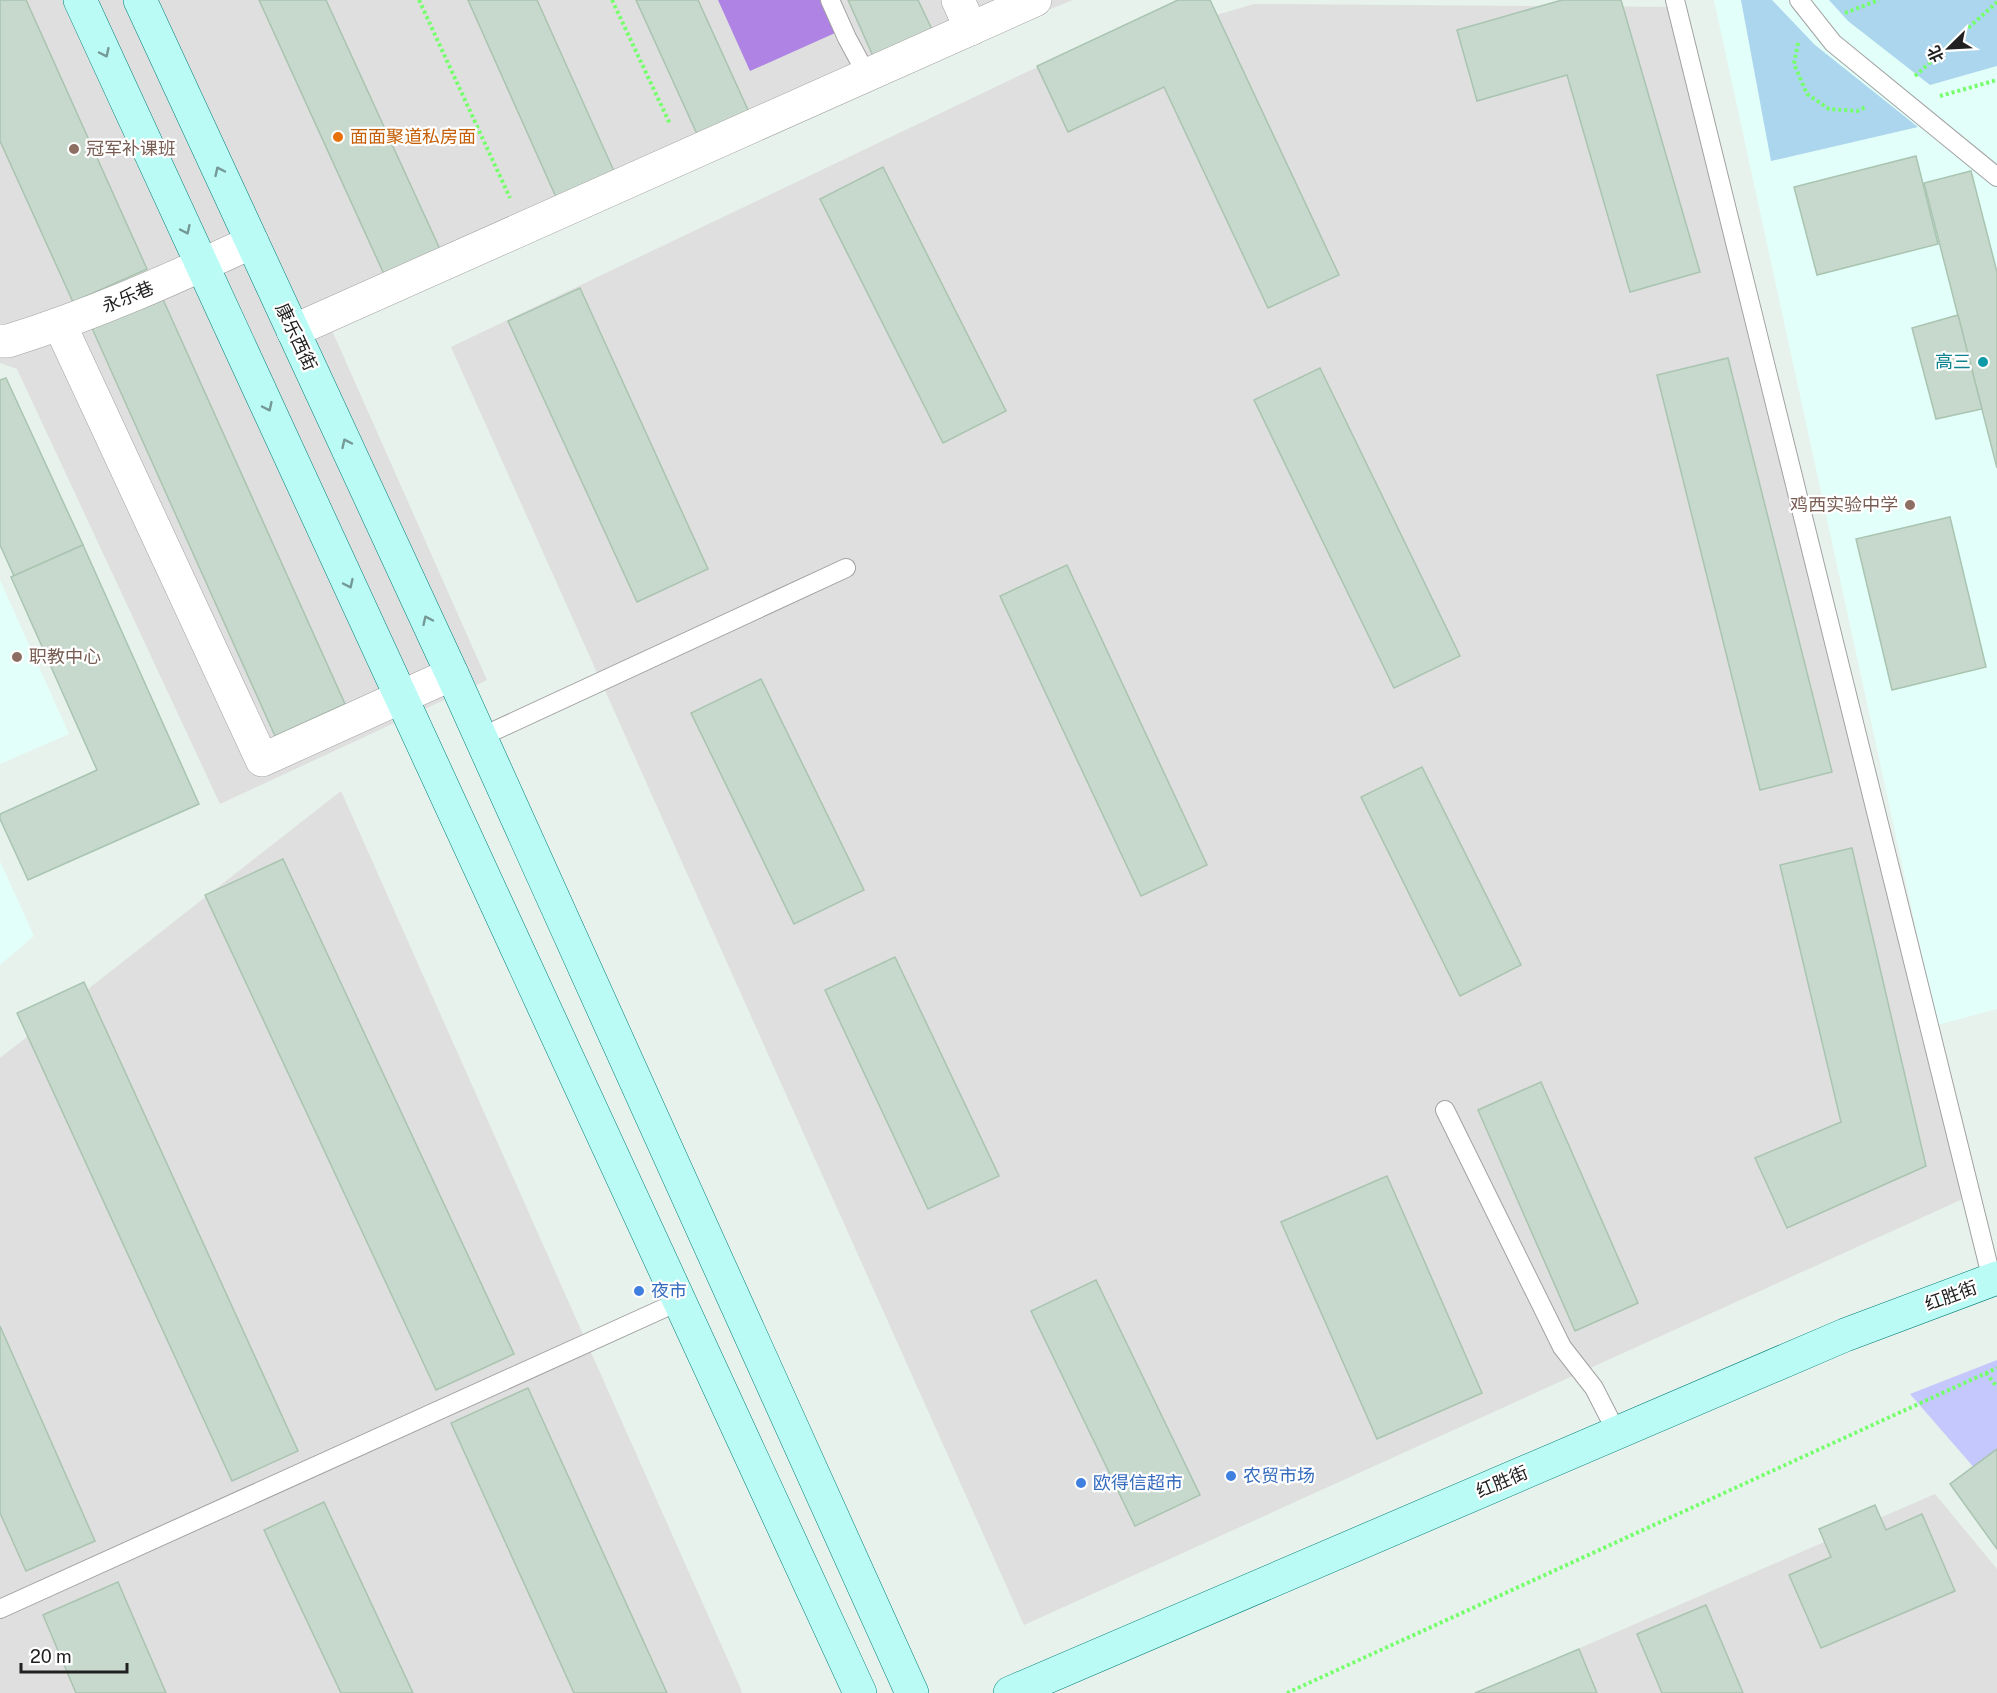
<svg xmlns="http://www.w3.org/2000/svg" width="1997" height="1693" font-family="'Public Sans','Noto Sans SC',sans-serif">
<rect width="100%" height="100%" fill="#e7f2ec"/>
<g fill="#dedfde">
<path d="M0,0H1073L902,68L330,326L487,680L220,804L17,369L0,363Z"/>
<path d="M1254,4L1683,7L1976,1193L1024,1625L451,347L1033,69Z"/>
<path d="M341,791L740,1687L742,1693H0V1058Z"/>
<path d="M1935,1494L1997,1569V1693H1476Z"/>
</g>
<g fill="#e3fffa">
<path d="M1714,0H1997V1009L1937,1025Z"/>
<path d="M0,580L69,734L0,764Z"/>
<path d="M0,861L34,936L0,965Z"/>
</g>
<g fill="#acd6ed">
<path d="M1741,0H1772L1815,45L1918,127L1771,161Z"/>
<path d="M1829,0H1997V66L1930,85L1848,21Z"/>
</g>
<path fill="#c4c8fc" d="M1997,1360V1494L1910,1394Z"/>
<path fill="#ae83e3" d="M718,0H820L835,33L750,71Z"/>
<g fill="#c7d9cc" stroke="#a9c4b0" stroke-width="1.5">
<path d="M0,0H26L147,269L73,302L0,141Z"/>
<path d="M259,0H326L444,258L388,283Z"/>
<path d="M468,0H537L618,180L560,206Z"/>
<path d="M636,0H698L753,121L702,145Z"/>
<path d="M848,0H918L936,38L877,65Z"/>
<path d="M1178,0H1210L1339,275L1268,308L1164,87L1068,132L1037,66Z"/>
<path d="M1562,0H1621L1700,272L1630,292L1567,75L1477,101L1457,30Z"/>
<path d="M1916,156L1938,244L1817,275L1794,187Z"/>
<path d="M883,167L1006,411L943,443L820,199Z"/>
<path d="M1971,171L1997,272V468L1924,183Z"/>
<path d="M580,288L708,569L637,602L508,321Z"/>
<path d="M161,295L345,704L275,736L91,326Z"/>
<path d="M1958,315L1982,409L1936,419L1912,328Z"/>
<path d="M1728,358L1832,772L1760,790L1657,375Z"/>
<path d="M1320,368L1460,656L1394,688L1254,400Z"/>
<path d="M6,378L83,545L14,576L0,545V380Z"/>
<path d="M1950,517L1986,667L1892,690L1856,539Z"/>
<path d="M83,545L199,804L28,880L0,819V814L97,770L11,577Z"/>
<path d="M1067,565L1207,865L1141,896L1000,596Z"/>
<path d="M761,679L864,890L794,924L691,713Z"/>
<path d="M1422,767L1521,965L1460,996L1361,797Z"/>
<path d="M1852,848L1926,1166L1787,1228L1755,1158L1841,1122L1780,865Z"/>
<path d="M283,859L514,1354L436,1390L205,895Z"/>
<path d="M895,957L999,1176L928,1209L825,990Z"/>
<path d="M84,982L298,1451L232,1481L17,1013Z"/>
<path d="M1541,1082L1638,1303L1575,1331L1478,1110Z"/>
<path d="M1387,1176L1482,1393L1377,1439L1281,1222Z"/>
<path d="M1096,1280L1200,1495L1135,1526L1031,1311Z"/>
<path d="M0,1326L95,1541L26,1571L0,1513Z"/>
<path d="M528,1388L667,1693H574L451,1423Z"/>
<path d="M1997,1449V1549L1950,1484Z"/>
<path d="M324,1502L413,1693H341L264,1530Z"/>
<path d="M1875,1505L1886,1530L1922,1514L1955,1591L1821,1648L1789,1575L1831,1557L1819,1529Z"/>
<path d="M118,1582L166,1693H76L43,1615Z"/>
<path d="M1706,1605L1743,1693H1662L1637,1634Z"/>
<path d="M1579,1649L1597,1693H1475Z"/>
</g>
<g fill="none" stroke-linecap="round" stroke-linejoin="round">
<defs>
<g id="lane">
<path d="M830,0L847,38L867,75"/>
<path d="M1675,0L1992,1280"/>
<path d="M1799,0L1833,43L1997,177"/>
<path d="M481,737L846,568"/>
<path d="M1445,1110L1562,1347L1594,1388L1617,1433"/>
<path d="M0,1609L680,1301"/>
</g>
<g id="street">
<path d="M958,0L971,29"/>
<path d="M60,325L262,760L452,674"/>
<path d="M293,331L1035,0"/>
<path d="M0,341H8C92,315 172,279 252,242"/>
</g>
<g id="secondary">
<path d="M80,0L860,1693"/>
<path d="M140,0L452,674L912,1693"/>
<path d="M1010,1693L1845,1335L1997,1278"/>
</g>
</defs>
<use href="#lane" stroke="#a2a2a2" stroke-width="20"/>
<use href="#street" stroke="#a2a2a2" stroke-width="34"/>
<use href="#secondary" stroke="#007f78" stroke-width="34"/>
<g stroke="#74ff6b" stroke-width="4" stroke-dasharray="3 3" stroke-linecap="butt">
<path d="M419,0L510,198"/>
<path d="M612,0L670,124"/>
<path d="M1845,13L1879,0"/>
<path d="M1798,43L1794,64L1807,94L1829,109L1857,111L1866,107"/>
<path d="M1915,76L1997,2"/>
<path d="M1940,96L1997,80"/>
<path d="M1986,1373L1997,1387"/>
<path d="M1287,1693L1997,1368"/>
</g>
<use href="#lane" stroke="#fff" stroke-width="18"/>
<use href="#street" stroke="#fff" stroke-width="33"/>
<use href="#secondary" stroke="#bafcf5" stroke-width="33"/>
</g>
<defs><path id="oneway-chevron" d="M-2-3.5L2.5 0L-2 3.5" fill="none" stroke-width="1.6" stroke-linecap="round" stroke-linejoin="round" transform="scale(1.5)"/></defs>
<g stroke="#759996">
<use href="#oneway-chevron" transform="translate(105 53) rotate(65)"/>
<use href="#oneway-chevron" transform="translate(219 171) rotate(-115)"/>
<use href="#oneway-chevron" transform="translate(186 230) rotate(65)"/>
<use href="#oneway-chevron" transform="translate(268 407) rotate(65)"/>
<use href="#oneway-chevron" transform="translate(346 443) rotate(-115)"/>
<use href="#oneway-chevron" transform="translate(349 584) rotate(65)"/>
<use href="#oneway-chevron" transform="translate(427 620) rotate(-115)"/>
</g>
<circle fill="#e8710a" stroke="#fff" stroke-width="2" cx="338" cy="137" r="6"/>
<g fill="#8d6e63" stroke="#fff" stroke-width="2">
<circle cx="74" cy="149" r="6"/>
<circle cx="1910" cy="505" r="6"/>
<circle cx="17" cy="657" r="6"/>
</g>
<circle fill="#0f9aa8" stroke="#fff" stroke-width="2" cx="1983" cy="362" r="6"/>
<g fill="#3f7fe0" stroke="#fff" stroke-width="2">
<circle cx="639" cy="1291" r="6"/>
<circle cx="1231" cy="1476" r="6"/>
<circle cx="1081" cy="1483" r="6"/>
</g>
<g text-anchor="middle" stroke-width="4.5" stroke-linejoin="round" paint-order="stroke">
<g font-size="18" fill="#c56008" stroke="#fff" text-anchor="start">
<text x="350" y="143">面面聚道私房面</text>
</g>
<g font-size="18" fill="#785e54" stroke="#fff" text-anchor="start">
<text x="86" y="155">冠军补课班</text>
<text x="1898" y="511" text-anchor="end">鸡西实验中学</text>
<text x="29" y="663">职教中心</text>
</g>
<g font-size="18" fill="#212121" stroke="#fff">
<text transform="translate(128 297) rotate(-22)" y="6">永乐巷</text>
<text transform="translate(296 337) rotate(65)" y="6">康乐西街</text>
<text transform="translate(1951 1296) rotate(-20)" y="6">红胜街</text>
<text transform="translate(1502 1482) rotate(-23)" y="6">红胜街</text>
</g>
<g font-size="18" fill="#0d838f" stroke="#fff" text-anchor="end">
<text x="1971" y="368">高三</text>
</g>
<g font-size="18" fill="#366cbe" stroke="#fff" text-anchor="start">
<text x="651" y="1297">夜市</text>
<text x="1243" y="1482">农贸市场</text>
<text x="1093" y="1489">欧得信超市</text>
</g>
</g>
<g transform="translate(1949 48) rotate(246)" stroke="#ffffff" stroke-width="4.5" paint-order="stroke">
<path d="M0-4.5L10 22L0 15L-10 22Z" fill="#212121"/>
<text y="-9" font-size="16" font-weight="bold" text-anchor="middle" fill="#212121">北</text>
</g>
<path d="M21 1663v9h106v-9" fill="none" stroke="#212121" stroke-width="3"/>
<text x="30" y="1663" font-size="18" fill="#212121" stroke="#ffffff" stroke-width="4.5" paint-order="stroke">20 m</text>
</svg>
